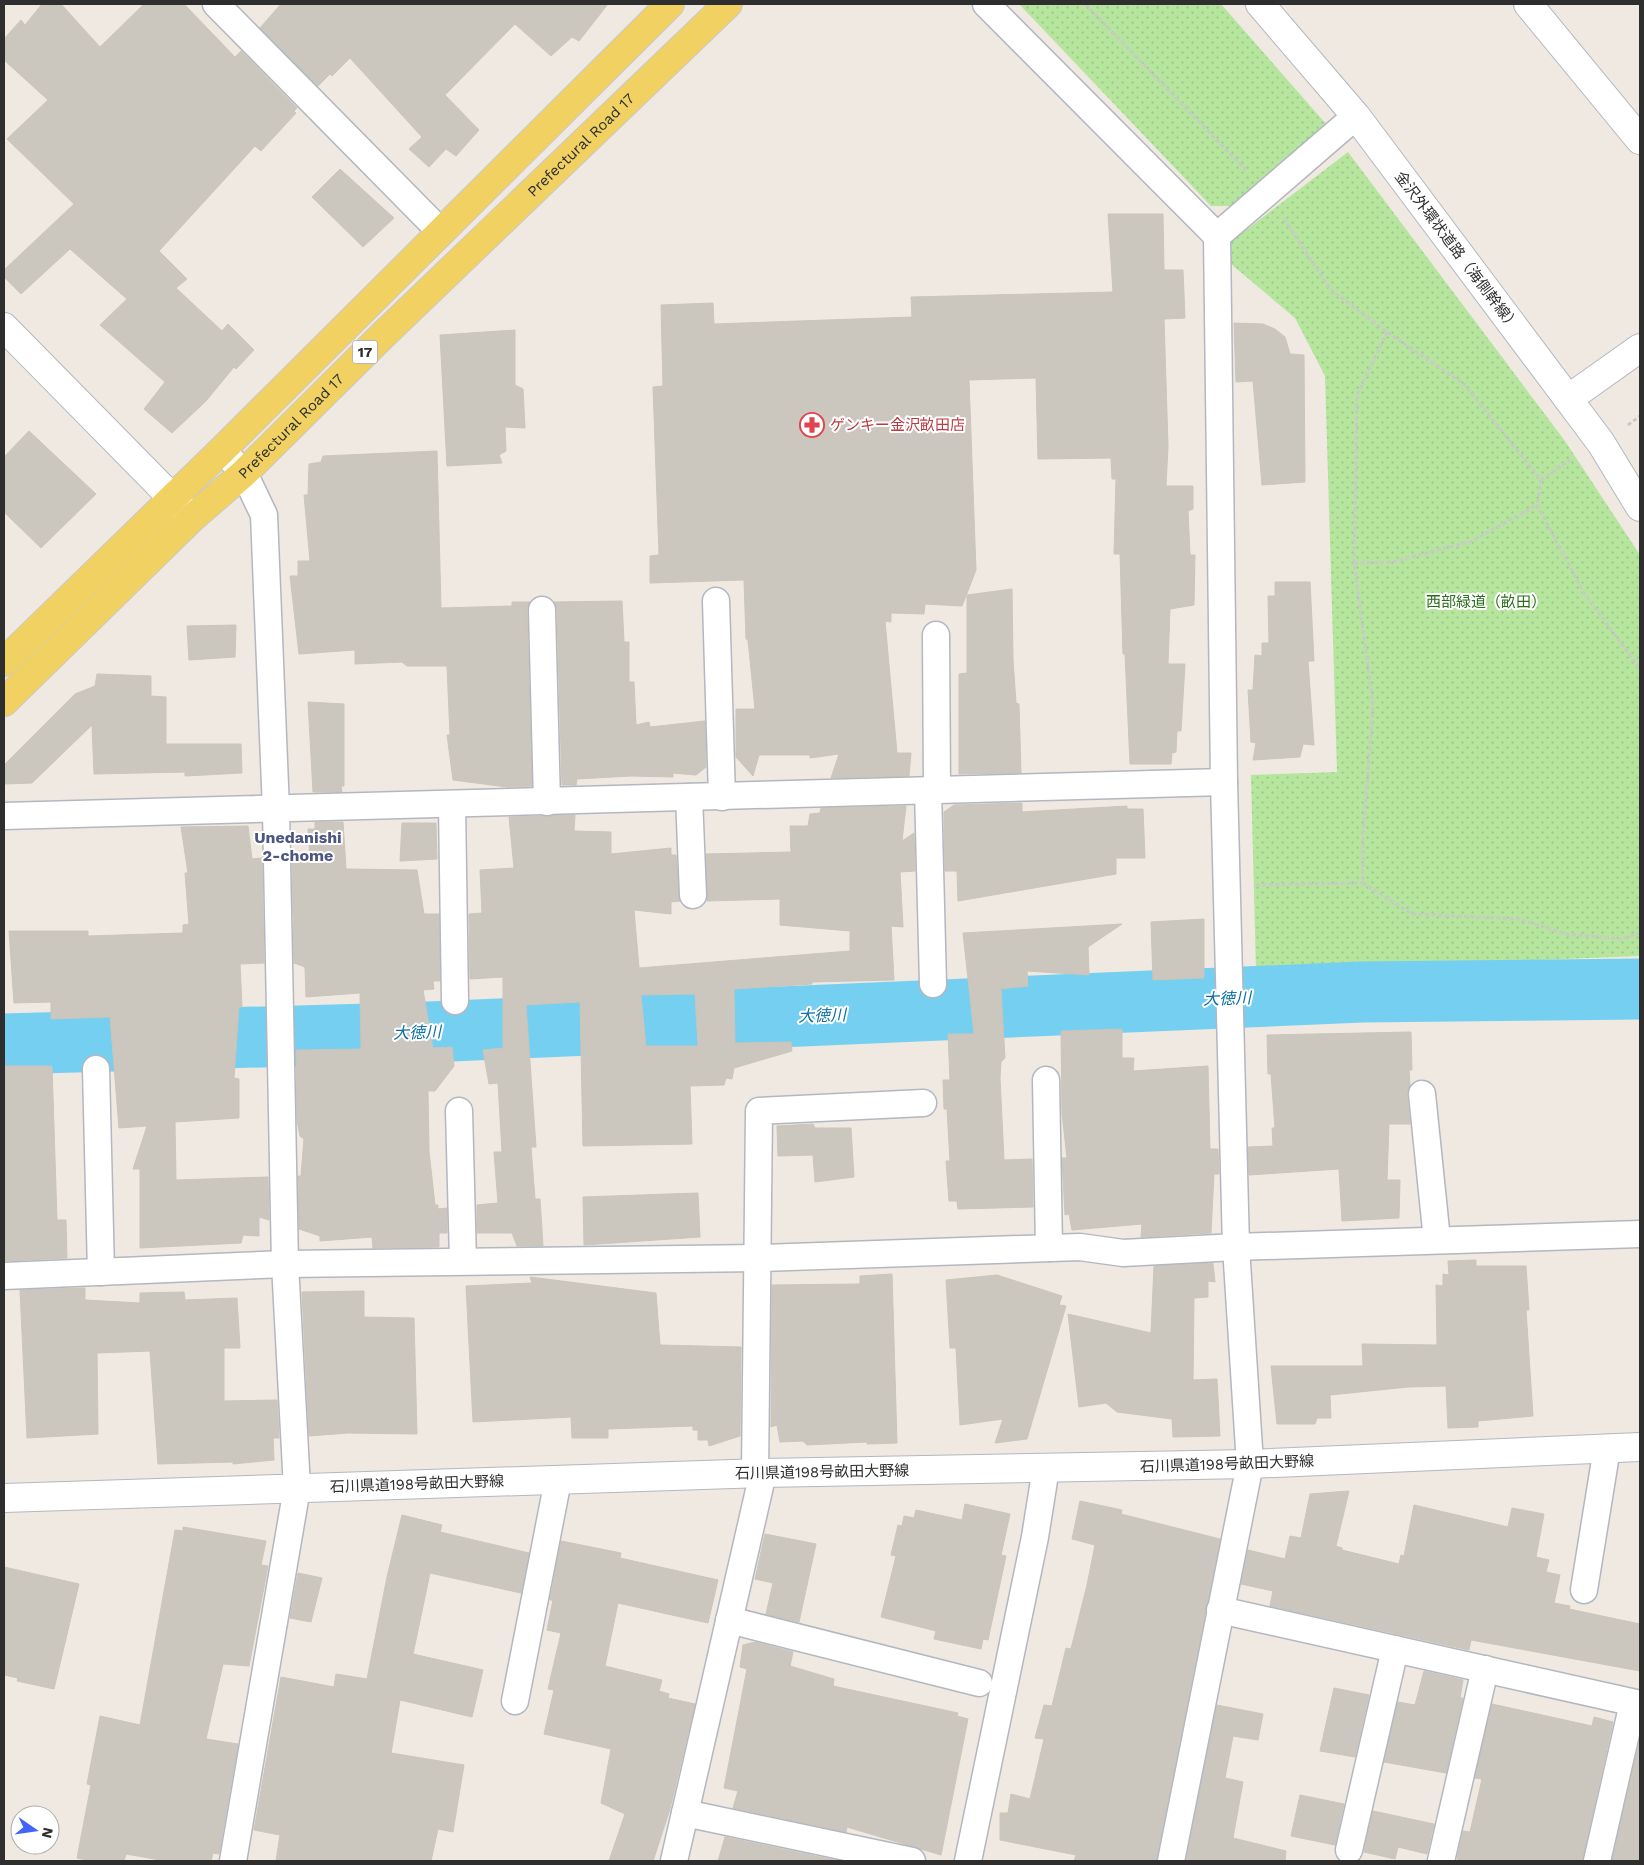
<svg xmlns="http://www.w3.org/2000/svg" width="1644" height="1865" font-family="'Work Sans','Noto Sans JP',sans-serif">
<defs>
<pattern id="park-dots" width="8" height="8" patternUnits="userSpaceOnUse" patternTransform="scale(1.25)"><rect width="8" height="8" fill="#b6e59e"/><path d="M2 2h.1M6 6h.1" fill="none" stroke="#9dc588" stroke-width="1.8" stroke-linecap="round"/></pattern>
</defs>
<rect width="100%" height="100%" fill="#efe9e1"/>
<g fill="url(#park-dots)">
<path d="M1019,4H1221L1327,125L1234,206H1211Z"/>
<path d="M1348,152L1565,441L1640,555V956L1256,971L1251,775L1337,772L1325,376L1295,318L1231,264L1228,244Z"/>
</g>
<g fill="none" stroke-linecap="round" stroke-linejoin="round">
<path stroke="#75cff0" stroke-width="61" d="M4,1044L405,1033L1362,992L1640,989"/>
</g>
<g fill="#cbc7bf" stroke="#cbc5ba" fill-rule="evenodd">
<path d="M42,4H61L100,47L144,4H184L235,57L241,51L297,108L294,111L296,113L261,151L255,146L159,251L187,279L176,288L222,331L228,324L254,350L236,369L234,367L206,401L172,433L144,409L165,382L100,325L127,299L70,249L21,294L4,277V270L74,204L7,139L48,100L4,60V39L21,20L25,25Z"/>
<path d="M281,4H608L579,41L572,37L551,56L515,24L445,95L479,130L456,156L446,149L429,167L409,149L422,137L350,58L332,76L330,74L318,86L260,28Z"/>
<path d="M340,169L394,218L363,247L312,197Z"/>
<path d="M1108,214H1163L1164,270H1183L1185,318L1164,319L1168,446L1166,486H1193V509L1188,511L1190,555H1195L1194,605L1170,609L1168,664H1185L1181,731H1177L1176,752L1172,753L1171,764H1130L1125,654H1123L1120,554H1114L1116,479H1112L1111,458L1038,459L1036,378L969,380L976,570L962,606L925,604L924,614L891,613V622L885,621L897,753H911L909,776L831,778L839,754L810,758V755H759L753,776L736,757V709H755L748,640L746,639L744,580L650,583V556L659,555L653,387L663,386L661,305L713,303L714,324L912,317L911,297L1113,292Z"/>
<path d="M1234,323L1263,324L1275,329L1285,337L1290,354L1304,355L1305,482L1262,485L1253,381L1236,382Z"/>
<path d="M515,330V385L523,389L525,428L505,427L506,451L499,455L502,463L447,466L440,335Z"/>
<path d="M29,431L96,494L41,548L4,512V457Z"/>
<path d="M437,451L441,608L512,606V602H530L527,610L532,786L507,787L453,780L447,735H450L447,666H407L402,662L355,664V650L299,654L290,576H298V561H310L304,495H308L309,464L321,462L323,456Z"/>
<path d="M1275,582H1310L1314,661H1308L1314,745L1303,744L1300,757L1253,760L1256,743L1251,742L1248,690H1253L1255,655L1262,656V643H1269L1268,596H1275Z"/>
<path d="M1012,589L1013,660L1016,703L1019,704L1021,773L959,774V674L967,673V595Z"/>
<path d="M622,601L624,642H629V682H634L636,725L649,722L650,727L705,721L706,767L696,775L673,773V777L631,776L577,779L576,785H562L557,610L554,602Z"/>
<path d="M236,625L235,657L189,660L187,626Z"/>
<path d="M97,674L151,676V696L166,697V744H241L242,773L185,776V772L94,774L92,725L32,783L4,784V765L75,694L95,686Z"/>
<path d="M308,702L344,704V786H341L342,792H313Z"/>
<path d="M1022,803V812L1127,806V809H1143L1145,858H1116V874L958,901L957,871H945L944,812L954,805Z"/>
<path d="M906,806L902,841L914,833L915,871L900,872L903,927L891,926L894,980L812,982V984L734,989L735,1043L791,1042L792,1051L734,1068L732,1079L726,1078L724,1085L690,1086L692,1144L583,1146L580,1002L526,1005L536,1147H531L535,1199H540L543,1246H517L512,1233H477V1205L498,1203L494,1152H502L498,1083L489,1084L483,1050L503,1048V977L470,979L469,914L482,913L480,870L514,868L509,817L575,815L574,831L611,832V854L671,848V855H676L680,901L671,902V914L634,910L639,968L850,951V931L780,925V899L707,901L706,854L791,852L790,826H808L810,814L820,813L821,808ZM695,994L698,1046H646L641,995Z"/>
<path d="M315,822H343L346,869L417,870L424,914H439L440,981H433L434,989L423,990L433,1048L452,1047L454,1066L435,1091H428L429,1151L435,1205H438V1209L447,1208V1233H439V1247L373,1248L372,1237L320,1241V1236L299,1229L298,1176H301L304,1139L300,1136L297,1120L296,1050L361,1049L360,993L306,997L305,967L294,963L292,858H310L308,829H315Z"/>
<path d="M402,823H436L437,859L400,861Z"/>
<path d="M248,826L252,859L262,858L264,963L240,964L242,1007H239L234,1078L239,1079V1118L175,1122L176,1180L268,1177L269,1220L259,1217V1236L243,1235L241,1243L140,1248V1169H133L147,1126L119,1128L110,1017L51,1019V1002L14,1003L9,931H88V936L183,933V925L189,924L185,873H188L181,827Z"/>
<path d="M1204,919V978L1153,980L1151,922Z"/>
<path d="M1122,924L1088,947L1089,975L1027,971L1028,986L1001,989L1005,1058L1001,1062L1000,1078L1004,1160L1032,1159L1033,1207L958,1209L957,1201H949L946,1161H950L947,1109H944L943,1080H950L948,1034H974L963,933Z"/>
<path d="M1122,1029V1058H1134L1133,1071L1208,1066L1210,1149H1218L1219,1174H1214L1211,1233L1141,1237L1142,1224L1072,1230L1069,1214L1065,1215L1062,1158H1067L1062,1113L1061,1031Z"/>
<path d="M1411,1032L1412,1070H1409L1410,1086L1407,1096L1410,1124H1389L1387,1180H1400L1399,1218L1342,1221L1339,1169L1249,1175L1248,1147L1273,1146L1272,1128H1275L1271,1074H1268L1267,1035Z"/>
<path d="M4,1066H52L57,1220H66L67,1258L4,1261Z"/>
<path d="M813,1124L815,1128H851L854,1177L815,1182L813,1155L778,1156L777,1126Z"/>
<path d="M698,1193L700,1237L584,1245L583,1197Z"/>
<path d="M1476,1260V1266H1526L1529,1310H1526L1533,1416L1478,1421V1427L1448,1428L1446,1386L1408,1387L1330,1395L1331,1418H1317L1315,1424H1277L1271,1366H1363L1362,1344L1437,1345L1436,1285L1443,1286V1274L1449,1275L1448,1261Z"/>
<path d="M1213,1263L1215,1282L1208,1281V1297L1194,1298L1193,1380L1217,1379L1220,1436L1173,1437L1172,1419L1117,1412L1106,1403L1079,1407L1068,1314L1151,1333L1154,1266Z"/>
<path d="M892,1274L897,1443L867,1444V1442L807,1445L803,1441L780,1442L777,1425L771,1427L772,1285L860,1284V1276Z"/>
<path d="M997,1275L1062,1296L1059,1305L1066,1306L1027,1439L995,1443L1003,1419L960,1425L956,1348H950L946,1280Z"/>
<path d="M530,1277L656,1293L660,1345L741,1347L740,1436L709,1446L708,1440H698V1430H693V1426L608,1429V1438H572L571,1417L473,1422L466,1286L532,1283Z"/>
<path d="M85,1288V1300L140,1303V1293L184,1292L185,1300L237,1298L240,1348H224V1401L277,1400L279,1438H273L274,1460L233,1464V1462L158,1464L150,1351L97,1353L98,1434L27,1438L20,1290Z"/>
<path d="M364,1291V1317L414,1318L417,1434L348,1433L309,1436L302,1292Z"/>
<path d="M1349,1491L1336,1546L1342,1548V1550L1399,1564L1401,1555L1404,1556L1414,1505L1508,1527L1512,1508L1544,1514L1536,1557L1549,1560L1546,1572L1560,1575L1554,1603L1570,1606L1569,1609L1640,1624V1671L1471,1640L1469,1650L1270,1606L1273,1591L1241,1584L1248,1550L1285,1559L1290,1536L1301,1538L1310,1494Z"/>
<path d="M1080,1501L1122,1510L1121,1514L1220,1539L1156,1861H1074L1076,1855L1000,1840V1813H1008L1011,1794L1030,1799L1044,1739L1035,1738L1044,1705L1052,1706L1066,1648L1071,1649L1087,1585L1095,1545L1072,1539Z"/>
<path d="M965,1504L1010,1514L1001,1555L1006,1556L988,1640L983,1639L981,1649L934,1639L936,1631L881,1617L896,1556L891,1555L898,1525L902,1526L904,1516L914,1518L916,1510L962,1520Z"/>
<path d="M402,1515L442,1525L440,1532L529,1553L521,1593L430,1573L413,1654L483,1670L472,1717L400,1700L391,1753L464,1765L453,1832L438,1829L431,1861H276L280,1835L254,1830L281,1677L334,1687L336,1674L367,1679L387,1577Z"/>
<path d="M183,1527L266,1541L261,1565L268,1566L249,1666L223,1664L206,1739L238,1744L219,1854L213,1853L211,1861H166L126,1854L124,1861H91L77,1858L91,1785L87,1784L100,1716L140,1725L175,1530L183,1531Z"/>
<path d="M765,1534L816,1544L799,1622L766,1614L773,1583L755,1579Z"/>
<path d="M561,1541L621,1553L620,1558L718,1580L708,1623L618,1603L605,1666L662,1680L659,1691L669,1694L668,1698L695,1704L670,1809L653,1861H609L625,1814L601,1803L611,1749L544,1734L554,1690L548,1689L561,1633L547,1630L553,1600H550Z"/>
<path d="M4,1567L79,1584L54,1689L17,1681L18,1678L4,1675Z"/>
<path d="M298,1573L322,1578L311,1622L290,1618Z"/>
<path d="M755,1642L793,1652L790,1666L834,1679L833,1686L958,1713L957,1716L968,1719L941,1855L847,1827L846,1832L733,1808L738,1791L724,1788L747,1669L740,1667L743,1645Z"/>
<path d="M1424,1671L1463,1680L1460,1698H1463L1446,1773L1384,1762L1398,1702L1415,1705Z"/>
<path d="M1334,1688L1369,1695L1355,1757L1320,1751Z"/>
<path d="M1492,1704L1592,1726L1594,1717L1613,1722L1582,1861H1464L1457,1859L1463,1831L1470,1832L1482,1779L1475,1778Z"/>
<path d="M1217,1705L1263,1714L1258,1740L1233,1736L1225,1778L1243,1782L1233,1838L1286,1851L1285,1861H1186Z"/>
<path d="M1640,1739V1861H1612Z"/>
<path d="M1300,1795L1344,1804L1335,1845L1291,1836Z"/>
<path d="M1373,1811L1434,1824L1427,1854L1398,1847L1395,1859L1364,1852Z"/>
<path d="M725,1837L839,1861H718Z"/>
</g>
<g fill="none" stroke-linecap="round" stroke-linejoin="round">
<defs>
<g id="street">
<path d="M216,4L441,232"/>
<path d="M986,4L1217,236"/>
<path d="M222,450L244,473L264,515L276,810L285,1264L297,1488L233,1861"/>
<path d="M716,601L722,797"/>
<path d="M542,610L547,802"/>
<path d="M936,635L937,790"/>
<path d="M928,790L933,984"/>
<path d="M689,797L693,895"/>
<path d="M452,805L455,1001"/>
<path d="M4,816L1224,782"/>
<path d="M96,1069L101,1272"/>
<path d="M1046,1080L1049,1248"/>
<path d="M1422,1094L1437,1240"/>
<path d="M459,1111L463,1261"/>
<path d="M4,1276L285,1264L759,1258L1080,1247L1123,1253L1236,1247L1640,1234"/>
<path d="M755,1473L759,1111L923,1103"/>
<path d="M1584,1590L1607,1448"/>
<path d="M1220,1610L1640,1704"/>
<path d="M729,1620L979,1683"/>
<path d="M515,1701L558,1480"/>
<path d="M685,1813L912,1861"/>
<path d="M1349,1850L1395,1649"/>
<path d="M674,1861L763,1473"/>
<path d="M968,1861L1035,1537L1046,1468"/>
<path d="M1171,1861L1250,1464L1236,1247L1224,782L1217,236L1356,116"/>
<path d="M1441,1861L1485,1669"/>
<path d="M1597,1861L1633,1703"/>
</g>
<g id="secondary">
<path d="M1260,4L1356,116L1601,443L1640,507"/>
<path d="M1528,4L1640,140"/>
<path d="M4,327L189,515"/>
<path d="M1568,399L1640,348"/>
<path d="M4,1498L763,1473L1250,1464L1640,1447"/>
</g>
<g id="primary">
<path d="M4,662L222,450L670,4"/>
<path id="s1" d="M4,702L192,518L244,473L381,337L728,4"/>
</g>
</defs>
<use href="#street" stroke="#b4b7c1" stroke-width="29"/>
<use href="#secondary" stroke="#b4b7c1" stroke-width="30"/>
<use href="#primary" stroke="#c9c9c9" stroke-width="30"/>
<g stroke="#c9c9c9" stroke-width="3" stroke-dasharray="4 2.5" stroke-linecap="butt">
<path d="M1085,4L1246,170"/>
<path d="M1284,219L1330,289L1387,332L1464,384L1541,480L1537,505L1584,593L1640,669"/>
<path d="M1387,332L1357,395L1354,563L1373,704L1363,835V883L1412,914L1519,919L1566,934L1621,939L1640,933"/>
<path d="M1628,425L1640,416"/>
<path d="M1541,480L1573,458"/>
<path d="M1354,563L1393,562L1472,541L1537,505"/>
<path d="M1256,885L1363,883"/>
</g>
<use href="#street" stroke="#fff" stroke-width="26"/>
<use href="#secondary" stroke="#fff" stroke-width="28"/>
<use href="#primary" stroke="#f2d163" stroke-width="28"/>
</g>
<defs>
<symbol id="pharmacy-ring" viewBox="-11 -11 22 22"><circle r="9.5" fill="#fff" stroke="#e0444e" stroke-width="1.5"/><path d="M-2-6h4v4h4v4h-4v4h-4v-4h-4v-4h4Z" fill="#e0444e"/></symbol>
</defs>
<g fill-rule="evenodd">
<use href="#pharmacy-ring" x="798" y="411" width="28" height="28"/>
</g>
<g text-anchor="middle" stroke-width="4" stroke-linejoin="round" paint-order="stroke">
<rect fill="#fff" stroke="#6d6d6d" stroke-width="1" x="352.5" y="340.5" width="25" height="23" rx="4"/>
<g font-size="14" font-weight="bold" fill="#2e2e2e">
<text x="365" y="357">17</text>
</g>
<g font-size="15" fill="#2e2e2e" stroke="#fff">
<text dy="5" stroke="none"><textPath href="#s1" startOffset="802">Prefectural Road 17</textPath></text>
<text transform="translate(1457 251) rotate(53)" y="5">金沢外環状道路（海側幹線）</text>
<text dy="5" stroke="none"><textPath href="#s1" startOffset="398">Prefectural Road 17</textPath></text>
<text transform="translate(1227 1464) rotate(-2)" y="5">石川県道198号畝田大野線</text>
<text transform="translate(822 1472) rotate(-1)" y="5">石川県道198号畝田大野線</text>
<text transform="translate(417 1484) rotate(-2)" y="5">石川県道198号畝田大野線</text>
</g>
<g font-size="15" fill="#be3a42" stroke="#fff" text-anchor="start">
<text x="830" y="430">ゲンキー金沢畝田店</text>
</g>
<g font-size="15" fill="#2c6e1b" stroke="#fff">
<text x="1486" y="607">西部緑道（畝田）</text>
</g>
<g font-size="16" font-weight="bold" fill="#4d5680" stroke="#fff">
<text x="298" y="843">Unedanishi<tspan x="298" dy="18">2-chome</tspan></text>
</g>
<g font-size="16" font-style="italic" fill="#0d6fa3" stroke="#fff">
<text transform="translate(1227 998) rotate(-2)" y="6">大徳川</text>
<text transform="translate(822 1015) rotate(-2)" y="6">大徳川</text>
<text transform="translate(417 1032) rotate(-2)" y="6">大徳川</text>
</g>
</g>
<rect width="1644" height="1865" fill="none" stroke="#2e2e2e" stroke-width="10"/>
<g transform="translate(35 1830) rotate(103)"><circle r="24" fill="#ffffff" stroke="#ababab"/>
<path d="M0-4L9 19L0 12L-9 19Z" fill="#4264fb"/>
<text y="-8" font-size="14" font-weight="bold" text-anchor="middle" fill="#2e2e2e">N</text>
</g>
</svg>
